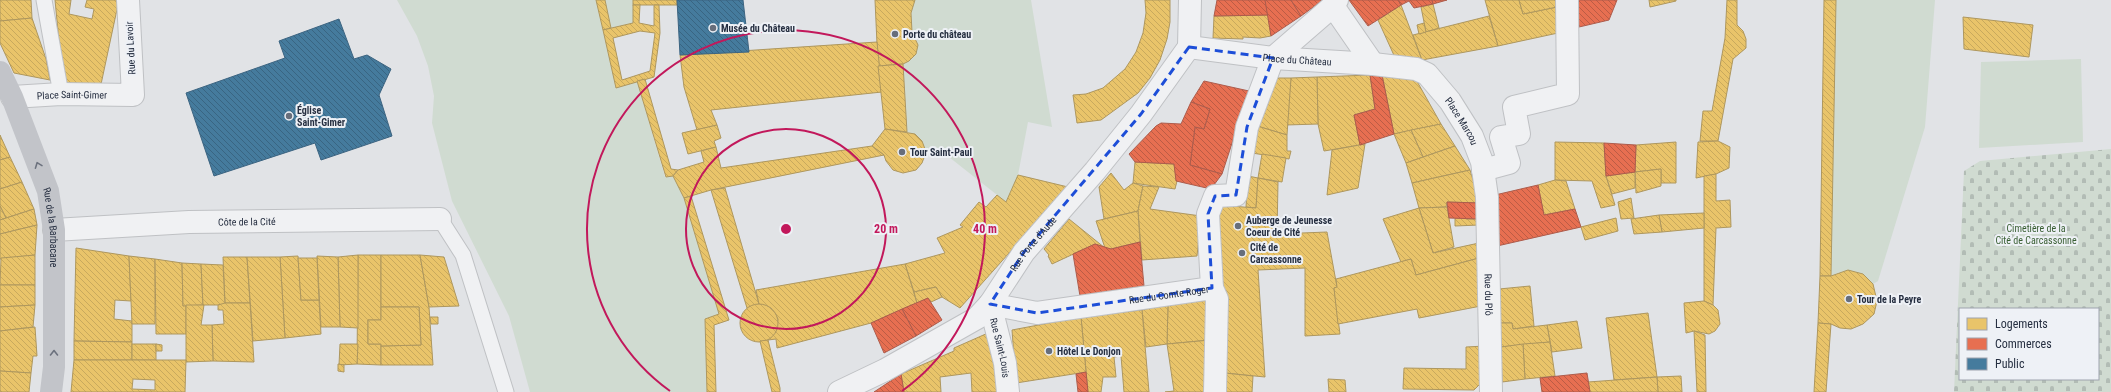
<svg xmlns="http://www.w3.org/2000/svg" width="2111" height="392" font-family="'Roboto Condensed',sans-serif">
<defs>
<pattern id="cemetery-stones" width="16" height="16" patternUnits="userSpaceOnUse"><rect width="16" height="16" fill="#d0dbd1"/><path d="M2 7V4a2 2 0 0 1 4 0v3zM10 15v-3a2 2 0 0 1 4 0v3z" fill="#b2bcb5"/></pattern>
<pattern id="homes-back-hatch" width="6" height="6" patternUnits="userSpaceOnUse"><rect width="6" height="6" fill="#e9c46a"/><path d="M-1 5l2 2M0 0l6 6M5-1l2 2" fill="none" stroke="#c8a95d"/></pattern>
<pattern id="shops-back-hatch" width="6" height="6" patternUnits="userSpaceOnUse"><rect width="6" height="6" fill="#e76f51"/><path d="M-1 5l2 2M0 0l6 6M5-1l2 2" fill="none" stroke="#bb5c45"/></pattern>
<pattern id="public-back-hatch" width="6" height="6" patternUnits="userSpaceOnUse"><rect width="6" height="6" fill="#457b9d"/><path d="M-1 5l2 2M0 0l6 6M5-1l2 2" fill="none" stroke="#396582"/></pattern>
</defs>
<rect width="100%" height="100%" fill="#e1e3e6"/>
<g fill="#d0dbd1">
<path d="M397,0H596L616,88L637,81L665,177L673,176L684,198L719,314L705,319L707,392H530L509,316L452,201L432,123L434,96L428,66L417,36Z"/>
<path d="M605,0H633V23L611,28Z"/>
<path d="M915,0H1031L1052,127L1028,122L1018,175L1006,202L935,146L925,155C925,143 918,135 907,132L903,64L912,59L917,51V40L912,32L911,13Z"/>
<path d="M1836,0H1935L1925,127L1878,281L1873,284C1861,269 1847,268 1831,276Z"/>
<path d="M2081,59L2083,142L1979,148L1981,62Z"/>
</g>
<path fill="url(#cemetery-stones)" fill-rule="evenodd" d="M2111,149V392H1954L1964,171L1980,161ZM1960,309H2098V379H1960Z"/>
<g fill="url(#homes-back-hatch)" stroke="#ae975e" fill-rule="evenodd">
<path d="M0,0H31L32,18L0,21Z"/>
<path d="M55,0H71L69,14L92,19L94,9L85,7L87,0H119L100,89L63,83Z"/>
<path d="M596,0H605L611,28L603,30Z"/>
<rect x="633" y="0" width="44" height="5"/>
<path d="M875,0H915L911,13L912,32L918,45L916,54L909,61L903,64L878,66Z"/>
<path d="M1145,0H1170V22L1167,39L1160,60L1150,78L1138,93L1101,120L1077,123L1073,95L1086,94L1103,88L1125,69L1136,52L1143,33L1146,13Z"/>
<path d="M1485,0H1519L1523,14L1557,7L1558,33L1498,46Z"/>
<path d="M1519,0H1557V7L1523,14Z"/>
<path d="M1649,0H1676V1L1650,7Z"/>
<path d="M1727,0H1737V25L1743,31L1746,39V48L1733,59L1718,141H1700L1703,111H1712L1725,38Z"/>
<path d="M1824,0H1836L1831,276H1820Z"/>
<path d="M1433,4L1439,28L1426,32L1421,7Z"/>
<path d="M633,5H640L639,23L654,26V5H659L660,33L654,77L616,88L603,30L633,23ZM640,31L655,33L650,71L622,80L613,38Z"/>
<path d="M1401,5L1422,60L1397,62L1378,20Z"/>
<path d="M1268,15L1271,36L1260,38L1243,37V39L1213,38L1214,16Z"/>
<path d="M1489,16L1498,46L1422,60L1413,35Z"/>
<path d="M1963,17L2033,25L2029,57L1964,49Z"/>
<path d="M32,18L46,59L50,80L14,73L0,43V21Z"/>
<path d="M1424,23L1426,32L1419,34L1417,25Z"/>
<path d="M877,42L882,92L711,110L717,125L697,130L684,87L680,55Z"/>
<path d="M903,64L907,132L885,129L878,66Z"/>
<path d="M1370,75L1375,109L1354,115L1360,145L1324,151L1318,124L1317,77Z"/>
<path d="M1382,75L1414,76L1441,124L1394,134Z"/>
<path d="M1317,77L1318,124L1286,125L1291,78Z"/>
<path d="M1274,78H1291L1287,135L1257,126Z"/>
<path d="M645,79L671,169L678,170L673,176L666,177L637,81Z"/>
<path d="M1441,124L1455,146L1423,157L1411,130Z"/>
<path d="M717,125L721,138L714,141L716,147L688,154L682,133Z"/>
<path d="M1257,126L1287,135V151H1291L1289,159L1252,153Z"/>
<path d="M885,129L915,134L922,141L925,149V155L922,163L916,170L903,173L893,170L886,161L884,155L872,146Z"/>
<path d="M1411,130L1423,157L1406,163L1394,134Z"/>
<path d="M0,135L10,157L0,160Z"/>
<path d="M1718,141L1730,147L1729,168L1716,174L1696,178L1698,142Z"/>
<path d="M1555,142L1604,143L1606,176L1615,205L1601,208L1592,181L1555,180Z"/>
<path d="M1676,142V183H1661V169L1635,172L1636,145Z"/>
<path d="M1365,144L1358,188L1327,195L1332,150Z"/>
<path d="M872,146L884,155L711,190L684,198L673,176L678,170L704,162L701,151L716,147L721,168Z"/>
<path d="M1455,146L1470,170L1412,183L1406,163Z"/>
<path d="M1262,154L1286,158L1282,182L1258,178Z"/>
<path d="M10,157L22,182L0,189V160Z"/>
<path d="M1135,162L1174,164L1177,181L1175,189L1133,183Z"/>
<path d="M1661,169V186L1636,193L1635,172Z"/>
<path d="M1470,170L1480,203L1447,202L1446,207L1419,208L1412,183Z"/>
<path d="M1635,172V188L1612,194L1606,176Z"/>
<path d="M1111,173L1124,190L1133,183L1143,186L1138,211L1104,219L1099,187Z"/>
<path d="M1716,174V201L1730,200L1731,227L1716,228L1713,305L1704,301V176Z"/>
<path d="M1018,175L1068,187L960,308L942,297L936,287L914,292L905,264L945,253L937,238L963,227L960,225L979,202L986,207L997,195L1006,202Z"/>
<path d="M1248,176L1258,178L1256,208L1246,207Z"/>
<path d="M1258,178L1278,182L1277,234L1327,232L1337,287L1334,288L1340,334L1305,336V268L1258,270L1265,377L1225,373L1218,205L1256,208Z"/>
<path d="M1555,180L1566,181L1575,209L1544,215L1538,185Z"/>
<path d="M22,182L34,209L6,218L0,206V189Z"/>
<path d="M1143,186L1159,187L1150,209L1201,216L1197,256L1142,260L1138,211Z"/>
<path d="M725,188L759,304L747,308L711,190Z"/>
<path d="M691,196L729,320L714,325L716,392H707L705,319L719,314L684,198Z"/>
<path d="M1631,198L1634,218L1621,219L1618,202Z"/>
<path d="M0,206L6,218L0,220Z"/>
<path d="M1447,207L1454,247L1433,253L1419,208Z"/>
<path d="M1419,208L1433,253L1479,243V258L1416,275L1411,259L1401,262L1383,219Z"/>
<path d="M34,209L37,225L0,234V220Z"/>
<path d="M1138,211L1140,242L1111,249L1105,248L1096,221Z"/>
<path d="M1704,213V228L1662,232L1659,215Z"/>
<path d="M1659,215L1662,232L1634,234L1631,219Z"/>
<path d="M1466,217V219H1480L1479,225L1455,226V218Z"/>
<path d="M1616,218L1618,231L1585,240L1581,227Z"/>
<path d="M1069,219L1105,248L1095,244L1052,264L1048,256L1049,255L1044,249Z"/>
<path d="M37,225L35,255L0,259V234Z"/>
<path d="M76,248L129,256L131,301L115,300L114,319L132,321V342L74,341Z"/>
<path d="M35,255V285H0L1,258Z"/>
<path d="M358,255H381V320H368V344H381V365L357,364Z"/>
<path d="M358,255V328L340,327L338,257Z"/>
<path d="M381,255H420L429,307L433,365H381V346L421,345L419,307H381Z"/>
<path d="M420,255L444,257L459,306L429,307Z"/>
<path d="M129,256L155,259V324H132Z"/>
<path d="M298,256L301,300H319L321,334L285,338L280,257Z"/>
<path d="M317,256L338,257L340,327H321Z"/>
<path d="M223,257H247L250,303H225Z"/>
<path d="M247,257H280L285,338L253,341Z"/>
<path d="M298,258H317L319,300H301Z"/>
<path d="M1479,258L1481,306L1419,318L1417,309L1338,324L1334,288L1337,287L1336,279L1411,259L1416,275Z"/>
<path d="M155,259L182,263L183,306L186,305V334H156Z"/>
<path d="M182,263L201,264L203,305L183,306Z"/>
<path d="M201,264L223,265L225,305H203Z"/>
<path d="M905,264L917,303L871,323L777,348L776,339L768,340L776,331L778,319L771,308L759,304L756,290Z"/>
<path d="M1848,270L1863,274L1873,284L1877,301L1874,314L1863,324L1851,329L1840,328L1831,324L1818,323L1820,276H1831Z"/>
<path d="M0,285H35V305L0,307Z"/>
<path d="M1530,286L1534,326L1513,329L1512,323H1500L1499,289Z"/>
<path d="M936,287L942,297L931,302L928,298L917,303L914,292Z"/>
<path d="M1211,300L1210,340L1167,344L1168,304Z"/>
<path d="M1704,301L1713,305L1718,310L1720,324L1715,331L1709,334L1694,331L1686,333L1684,303Z"/>
<path d="M225,303H250L254,362L213,361L212,325L224,324L223,310H218V305Z"/>
<path d="M1168,304L1167,344L1146,347L1142,310Z"/>
<circle cx="759" cy="323" r="19"/>
<path d="M35,305L33,327L0,331V307Z"/>
<path d="M186,305H204L201,325H212L213,361L186,362Z"/>
<path d="M381,307H419L421,345L381,346V344H368V320H381Z"/>
<path d="M1142,310L1149,392H1124L1121,356L1114,357L1116,377H1103L1101,392H1088L1081,317Z"/>
<path d="M1648,313L1657,377L1614,380L1606,318Z"/>
<path d="M430,317H438V324H431Z"/>
<path d="M1081,317L1086,372L1016,383L1012,330Z"/>
<path d="M1577,321L1582,348L1552,352L1547,325Z"/>
<path d="M1500,323H1512L1513,329L1547,325L1550,342L1501,347Z"/>
<path d="M1818,323L1831,324L1826,392H1814Z"/>
<path d="M35,327L37,356H33L31,373L0,371V331Z"/>
<path d="M1694,331L1705,335L1706,392H1697Z"/>
<path d="M988,333L999,392H972L971,373L940,377L941,392H904L901,374L954,351V348Z"/>
<path d="M768,340L780,388V392H772L760,341Z"/>
<path d="M1210,340L1208,392H1165L1174,391L1167,344Z"/>
<path d="M74,341L132,342V360H74Z"/>
<path d="M1550,342L1555,376L1525,379L1523,344Z"/>
<rect x="132" y="344" width="24" height="16"/>
<path d="M156,344L162,345V351H156Z"/>
<path d="M340,344H358L357,364L339,365Z"/>
<path d="M1523,344L1525,379L1502,382L1501,347Z"/>
<path d="M1485,346V379L1474,390L1403,389L1404,368L1466,369V347Z"/>
<path d="M74,360H186L185,392H71ZM133,379L155,380V390L132,389Z"/>
<path d="M338,364L344,365V372L338,371Z"/>
<path d="M0,371L31,373L29,392H0Z"/>
<path d="M1225,373L1253,376L1252,392H1224Z"/>
<path d="M1681,376L1682,392H1658L1657,377Z"/>
<path d="M1657,377L1658,392H1590L1588,382Z"/>
<path d="M1328,379L1345,380L1346,392H1329Z"/>
</g>
<g fill="url(#shops-back-hatch)" stroke="#ad5c4c">
<path d="M1217,0H1265L1268,15L1214,16Z"/>
<path d="M1265,0H1291L1301,16L1271,36Z"/>
<path d="M1291,0H1323L1301,16Z"/>
<path d="M1349,0H1398L1401,5L1368,26Z"/>
<path d="M1398,0H1432L1433,4L1414,8L1409,1L1401,5Z"/>
<path d="M1432,0H1447L1433,4Z"/>
<path d="M1577,0H1617L1609,20L1579,27Z"/>
<path d="M1370,75H1382L1394,134L1360,145L1354,115L1375,109Z"/>
<path d="M1204,81L1249,91L1222,174L1190,165L1195,127L1204,129L1210,109L1191,102Z"/>
<path d="M1191,102L1210,109L1204,129L1195,127L1190,165L1222,174L1211,189L1176,181L1174,164L1135,162L1129,154L1156,126L1161,123L1181,124Z"/>
<path d="M1604,143L1636,145L1635,172L1606,176Z"/>
<path d="M1538,185L1544,215L1575,209L1581,227L1497,246L1495,195Z"/>
<path d="M1447,202L1480,203V219L1449,218Z"/>
<path d="M1140,242L1144,286L1080,296L1073,254L1095,244L1111,249Z"/>
<path d="M928,298L942,320L916,336L902,309Z"/>
<path d="M902,309L916,336L884,353L871,323Z"/>
<path d="M1086,372L1088,392H1078L1076,374Z"/>
<path d="M1587,373L1590,392H1542L1540,378Z"/>
<path d="M901,374L904,392H874Z"/>
</g>
<g fill="url(#public-back-hatch)" stroke="#3c6481">
<path d="M677,0H743L749,52L680,55Z"/>
<path d="M339,19L354,59L367,55L391,69L379,95L392,136L321,160L315,143L214,176L186,93L285,58L279,41Z"/>
</g>
<g fill="none" stroke-linecap="round" stroke-linejoin="round">
<defs>
<g id="lane">
<path d="M44,0L61,94"/>
<path d="M440,219L463,255L506,392"/>
</g>
<g id="street">
<path d="M1333,6L1373,64"/>
<path id="s1" d="M1189,47L1273,58L1373,64L1416,69L1427,74L1450,101L1472,136L1482,162L1487,197L1491,392"/>
<path d="M1189,47L1190,0"/>
<path id="s2" d="M12,97L61,94L133,95L128,0"/>
<path d="M1483,170L1509,163L1501,137L1519,134L1514,107L1568,94L1567,0"/>
<path id="s3" d="M54,230L189,222L440,219"/>
<path d="M1212,288L1217,299L1215,392"/>
<path id="s4" d="M990,304L1037,313L1212,288L1208,214L1215,196L1236,195L1247,127L1273,58L1333,6L1337,0"/>
<path id="s5" d="M990,304L1005,363L1008,392"/>
<path id="s6" d="M839,392L885,370L977,318L990,304L1024,252L1095,171L1141,114L1189,47"/>
</g>
</defs>
<use href="#lane" stroke="#bfc1c4" stroke-width="17"/>
<use href="#street" stroke="#bfc1c4" stroke-width="24"/>
<use href="#lane" stroke="#f0f1f3" stroke-width="15"/>
<use href="#street" stroke="#f0f1f3" stroke-width="22"/>
<path stroke="#c2c4c9" stroke-width="22" id="s7" d="M0,72L12,97L48,191L54,230V367L51,392"/>
</g>
<defs><path id="oneway-chevron" d="M-2-3.5L2.5 0L-2 3.5" fill="none" stroke-width="1.6" stroke-linecap="round" stroke-linejoin="round"/></defs>
<g stroke="#6c727e">
<use href="#oneway-chevron" transform="translate(38 165) rotate(-111)"/>
<use href="#oneway-chevron" transform="translate(54 353) rotate(-90)"/>
</g>
<path fill="none" stroke="#1d4ed8" stroke-width="3" stroke-dasharray="8 5" stroke-linejoin="round" d="M1189,47L1273,58L1247,127L1236,195L1215,196L1208,214L1212,288L1037,313L990,304L1024,252L1141,114Z"/>
<g fill="none" stroke="#c2185b" stroke-width="2">
<circle cx="786" cy="229" r="100"/>
<path d="M670 391A199 199 0 1 1 902 391"/>
</g>
<g fill="#676e7b" stroke="#eef1f6" stroke-width="1.5">
<circle cx="713" cy="28" r="4"/>
<circle cx="895" cy="34" r="4"/>
<circle cx="289" cy="116" r="4"/>
<circle cx="902" cy="152" r="4"/>
<circle cx="1238" cy="226" r="4"/>
<circle cx="1242" cy="253" r="4"/>
<circle cx="1849" cy="299" r="4"/>
<circle cx="1049" cy="351" r="4"/>
</g>
<g text-anchor="middle" stroke-width="4" stroke-linejoin="round" paint-order="stroke">
<g font-size="10" font-weight="bold" fill="#262f41" stroke="#eef1f6" text-anchor="start">
<text x="721" y="32">Musée du Château</text>
<text x="903" y="38">Porte du château</text>
<text x="297" y="114">Église<tspan x="297" dy="12">Saint-Gimer</tspan></text>
<text x="910" y="156">Tour Saint-Paul</text>
<text x="1246" y="224">Auberge de Jeunesse<tspan x="1246" dy="12">Coeur de Cité</tspan></text>
<text x="1250" y="251">Cité de<tspan x="1250" dy="12">Carcassonne</tspan></text>
<text x="1857" y="303">Tour de la Peyre</text>
<text x="1057" y="355">Hôtel Le Donjon</text>
</g>
<g font-size="10" fill="#262f41" stroke="#eef1f6">
<text transform="translate(130 48) rotate(-93)" y="4">Rue du Lavoir</text>
<text dy="4" stroke="none"><textPath href="#s1" startOffset="109">Place du Château</textPath></text>
<text dy="4" stroke="none"><textPath href="#s2" startOffset="60">Place Saint-Gimer</textPath></text>
<text dy="4" stroke="none"><textPath href="#s1" startOffset="299">Place Marcou</textPath></text>
<text dy="4" stroke="none"><textPath href="#s3" startOffset="193">Côte de la Cité</textPath></text>
<text dy="4" stroke="none"><textPath href="#s7" startOffset="165">Rue de la Barbacane</textPath></text>
<text dy="4" stroke="none"><textPath href="#s6" startOffset="250">Rue Porte d'Aude</textPath></text>
<text dy="4" stroke="none"><textPath href="#s4" startOffset="181">Rue du Comte Roger</textPath></text>
<text dy="4" stroke="none"><textPath href="#s1" startOffset="478">Rue du Plô</textPath></text>
<text dy="4" stroke="none"><textPath href="#s5" startOffset="45">Rue Saint-Louis</textPath></text>
</g>
<g font-size="10" fill="#385e32" stroke="#eef1f6">
<text x="2036" y="232">Cimetière de la<tspan x="2036" dy="12">Cité de Carcassonne</tspan></text>
</g>
</g>
<circle cx="786" cy="229" r="6" fill="#c2185b" stroke="#eef1f6" stroke-width="2"/>
<g font-size="12" text-anchor="middle" font-weight="bold" fill="#c2185b" stroke="#eef1f6" stroke-width="4" stroke-linejoin="round" paint-order="stroke">
<text x="886" y="233">20 m</text>
<text x="985" y="233">40 m</text>
</g>
<rect x="1959" y="308" width="140" height="72" fill="#eef1f6" stroke="#9ea3ae"/>
<rect x="1967" y="318" width="20" height="12" fill="#e9c46a" stroke="#9ea3ae"/>
<text x="1995" y="328" font-size="12" fill="#262f41">Logements</text>
<rect x="1967" y="338" width="20" height="12" fill="#e76f51" stroke="#9ea3ae"/>
<text x="1995" y="348" font-size="12" fill="#262f41">Commerces</text>
<rect x="1967" y="358" width="20" height="12" fill="#457b9d" stroke="#9ea3ae"/>
<text x="1995" y="368" font-size="12" fill="#262f41">Public</text>
</svg>
